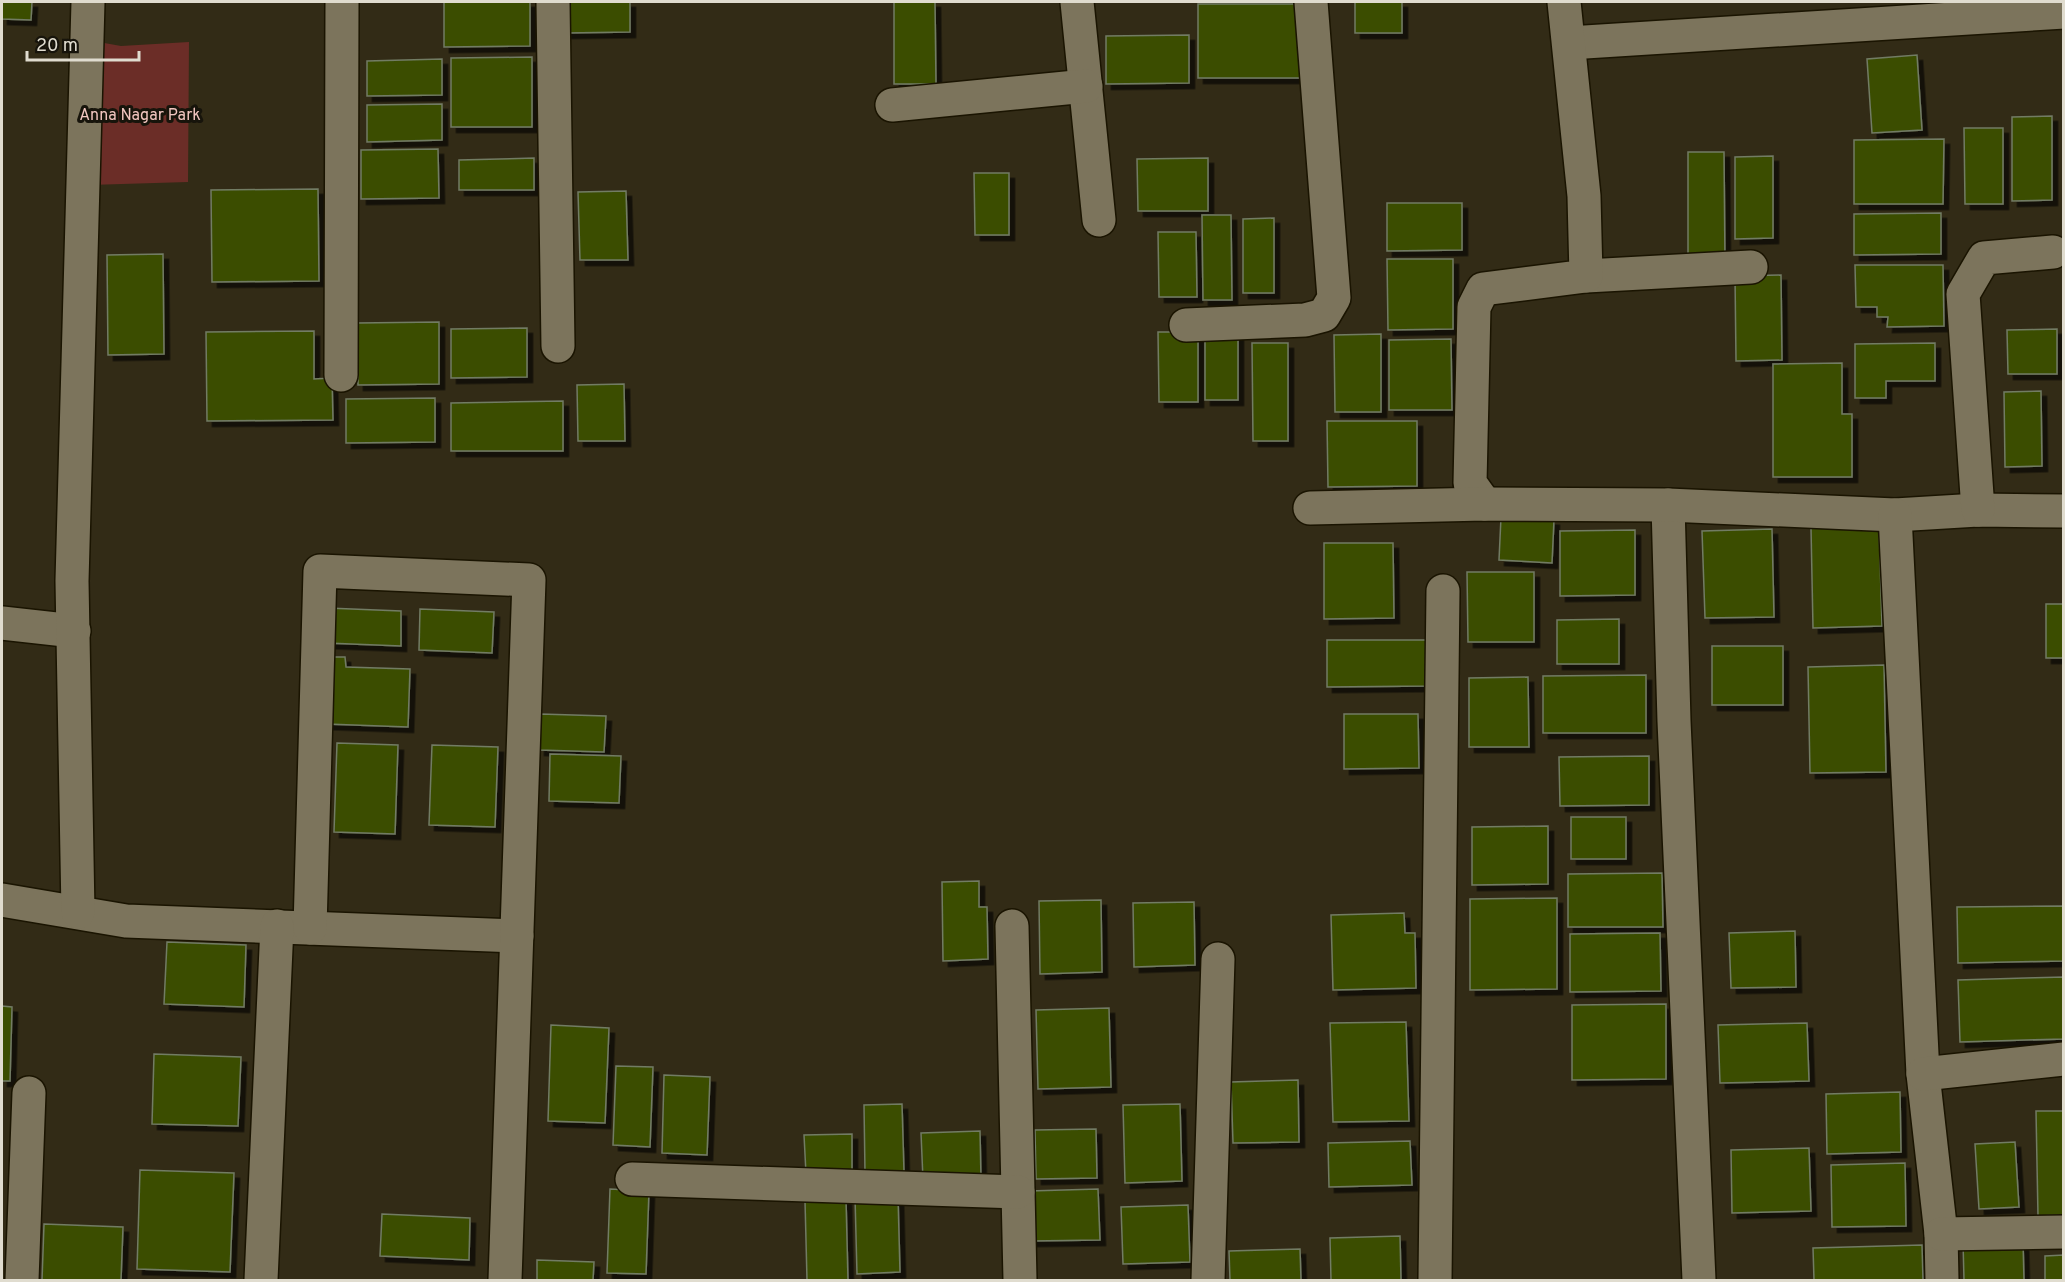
<svg xmlns="http://www.w3.org/2000/svg" width="2065" height="1282" font-family="Overpass,sans-serif">
<defs>
<filter id="shadow"><feDropShadow dx="5.5" dy="5.5" stdDeviation="0" flood-color="#0009"/></filter>
</defs>
<rect width="100%" height="100%" fill="#322b16"/>
<path fill="#6b2d27" d="M93,41L121,46L189,42L188,182L89,185Z"/>
<g fill="#3a4e03" stroke="#727b64" stroke-width="1.5" filter="url(#shadow)">
<path d="M2,2H32L31,20L2,19Z"/>
<path d="M444,2H530V46L444,47Z"/>
<path d="M565,2H630V32L566,33Z"/>
<path d="M894,2H935L936,84H894Z"/>
<rect x="1355" y="2" width="47" height="31"/>
<rect x="1198" y="4" width="103" height="74"/>
<path d="M1189,35V83L1106,84V36Z"/>
<path d="M1917,55L1922,130L1872,133L1867,59Z"/>
<path d="M532,57V127H451V58Z"/>
<path d="M442,59V95L367,96V61Z"/>
<path d="M442,104V140L367,142V105Z"/>
<path d="M2052,116V200L2012,201V117Z"/>
<path d="M1964,128H2003V204H1965Z"/>
<path d="M1944,139L1943,204H1854V140Z"/>
<path d="M438,149L439,198L361,199V150Z"/>
<path d="M1688,152H1724L1725,263H1688Z"/>
<path d="M1773,156V238L1735,239V157Z"/>
<path d="M534,158V190H459V160Z"/>
<path d="M1208,158V211H1138L1137,159Z"/>
<path d="M974,173H1009V235H975Z"/>
<path d="M318,189L319,281L212,282L211,190Z"/>
<path d="M626,191L628,260H580L578,192Z"/>
<path d="M1387,203H1462V250L1387,251Z"/>
<path d="M1941,213V254L1854,255V214Z"/>
<path d="M1202,215H1231L1232,300H1203Z"/>
<path d="M1274,218V293H1243V219Z"/>
<path d="M1158,232H1196L1197,297H1159Z"/>
<path d="M163,254L164,354L108,355L107,255Z"/>
<path d="M1387,259H1453V329L1388,330Z"/>
<path d="M1855,265H1943L1944,326L1887,327L1888,317H1877V307H1856Z"/>
<path d="M1781,275L1782,360L1736,361L1735,276Z"/>
<path d="M439,322V384L358,385L357,323Z"/>
<path d="M527,328V377L451,378V329Z"/>
<path d="M2057,329V374H2008L2007,330Z"/>
<path d="M314,331V379L332,378L333,420L207,421L206,332Z"/>
<path d="M1158,332H1198V402H1159Z"/>
<rect x="1205" y="333" width="33" height="67"/>
<path d="M1381,334V412H1335L1334,335Z"/>
<path d="M1451,339L1452,410H1389V340Z"/>
<path d="M1252,343H1288V441H1253Z"/>
<path d="M1935,343V381H1886V398H1855V344Z"/>
<path d="M1842,363V414H1852V477H1773V364Z"/>
<path d="M624,384L625,441H578L577,385Z"/>
<path d="M2041,391L2042,466L2005,467L2004,392Z"/>
<path d="M435,398V442L346,443V399Z"/>
<path d="M563,401V451H451V403Z"/>
<path d="M1327,421H1417V486L1328,487Z"/>
<path d="M1501,517L1554,520L1552,563L1499,560Z"/>
<path d="M1879,526L1882,626L1813,628L1811,528Z"/>
<path d="M1772,529L1774,617L1705,618L1702,531Z"/>
<path d="M1635,530V595L1560,596V531Z"/>
<path d="M1324,543H1393L1394,618L1324,619Z"/>
<path d="M1467,572H1534V642H1468Z"/>
<rect x="2046" y="604" width="18" height="54"/>
<path d="M327,608L401,611V646L326,643Z"/>
<path d="M420,609L494,612L492,653L419,650Z"/>
<path d="M1619,619V664H1557V620Z"/>
<path d="M1327,640H1428L1429,686L1327,687Z"/>
<rect x="1712" y="646" width="71" height="59"/>
<path d="M328,657H345L346,667L410,669L408,727L326,724Z"/>
<path d="M1884,665L1886,772L1810,773L1808,667Z"/>
<path d="M1646,675V733H1543V676Z"/>
<path d="M1528,677L1529,747H1469V678Z"/>
<path d="M540,714L606,716L604,752L539,750Z"/>
<path d="M1344,714H1418L1419,768L1344,769Z"/>
<path d="M337,743L398,745L395,834L334,832Z"/>
<path d="M432,745L498,747L495,827L429,825Z"/>
<path d="M550,754L621,756L619,803L549,801Z"/>
<path d="M1649,756V805L1560,806L1559,757Z"/>
<rect x="1571" y="817" width="55" height="42"/>
<path d="M1548,826V884L1472,885V827Z"/>
<path d="M1662,873L1663,927H1568V874Z"/>
<path d="M979,881V907H987L988,959L943,961L942,882Z"/>
<path d="M1557,898V989L1470,990V899Z"/>
<path d="M1101,900L1102,972L1040,974L1039,901Z"/>
<path d="M1194,902L1195,965L1134,967L1133,903Z"/>
<path d="M2064,906V961L1958,963L1957,907Z"/>
<path d="M1404,913L1405,933H1415L1416,988L1333,990L1331,915Z"/>
<path d="M1795,931L1796,987L1731,988L1729,933Z"/>
<path d="M1660,933L1661,991L1570,992V934Z"/>
<path d="M167,942L246,945L244,1007L164,1004Z"/>
<path d="M2064,977V1039L1960,1042L1958,980Z"/>
<path d="M1666,1004V1079L1572,1080V1005Z"/>
<path d="M2,1006L12,1007L10,1081H2Z"/>
<path d="M1109,1008L1111,1087L1038,1089L1036,1010Z"/>
<path d="M1406,1022L1409,1121L1333,1122L1330,1023Z"/>
<path d="M1807,1023L1809,1081L1720,1083L1718,1025Z"/>
<path d="M551,1025L609,1028L605,1123L548,1121Z"/>
<path d="M154,1054L241,1057L238,1126L152,1124Z"/>
<path d="M616,1066L653,1067L650,1147L613,1145Z"/>
<path d="M664,1075L710,1077L707,1155L662,1153Z"/>
<path d="M1298,1080L1299,1142L1233,1143L1231,1082Z"/>
<path d="M1900,1092L1901,1152L1827,1154L1826,1094Z"/>
<path d="M902,1104L904,1172L865,1173L864,1105Z"/>
<path d="M1180,1104L1182,1181L1125,1183L1123,1105Z"/>
<path d="M2036,1111H2064V1215L2038,1216Z"/>
<path d="M1096,1129L1097,1178L1036,1179L1035,1130Z"/>
<path d="M980,1131L981,1179L923,1180L921,1133Z"/>
<path d="M852,1134V1172L806,1174L804,1135Z"/>
<path d="M1410,1141L1412,1185L1329,1187L1328,1143Z"/>
<path d="M2015,1142L2019,1207L1979,1209L1975,1144Z"/>
<path d="M1809,1148L1811,1211L1732,1213L1731,1150Z"/>
<path d="M1905,1163L1906,1226L1832,1227L1831,1165Z"/>
<path d="M140,1170L234,1173L230,1272L137,1269Z"/>
<path d="M610,1189L649,1191L646,1274L607,1273Z"/>
<path d="M1098,1189L1100,1240L1031,1241L1029,1191Z"/>
<path d="M898,1196L900,1272L857,1274L855,1197Z"/>
<path d="M846,1199L848,1280H807L805,1201Z"/>
<path d="M1188,1205L1190,1262L1123,1264L1121,1207Z"/>
<path d="M382,1214L470,1218L469,1260L380,1256Z"/>
<path d="M44,1224L123,1227L121,1280H42Z"/>
<path d="M1400,1236L1401,1280H1331L1330,1238Z"/>
<path d="M2023,1241L2024,1280H1964L1963,1242Z"/>
<path d="M1922,1245L1923,1280H1814L1813,1248Z"/>
<path d="M1300,1249L1301,1280H1230L1229,1251Z"/>
<path d="M2064,1255V1280H2045V1256Z"/>
<path d="M537,1260L594,1262L593,1280H537Z"/>
</g>
<g fill="none" stroke-linecap="round" stroke-linejoin="round">
<defs>
<g id="minor">
<path d="M553,2L558,346"/>
<path d="M1077,2L1099,220"/>
<path d="M1569,43L2064,12"/>
<path d="M892,105L1086,86"/>
<path d="M1586,276L1751,267"/>
<path d="M1186,325L1305,320L1324,315L1334,298L1311,2"/>
<path d="M341,375L342,2"/>
<path d="M1485,504L1470,483L1474,307L1483,289L1586,276L1584,196L1564,2"/>
<path d="M1668,505L1674,721L1699,1280"/>
<path d="M1310,508L1485,504L1668,505L1895,515L1978,510L2064,511"/>
<path d="M1978,510L1963,294L1984,258L2053,252"/>
<path d="M1895,515L1923,1074L1941,1234L1942,1280"/>
<path d="M2,623L74,631"/>
<path d="M2,900L126,921L517,936"/>
<path d="M78,912L72,581L88,2"/>
<path d="M1012,926L1020,1280"/>
<path d="M310,928L320,571L529,580L505,1280"/>
<path d="M1923,1074L2064,1059"/>
<path d="M632,1179L1018,1192"/>
<path d="M1941,1234L2064,1232"/>
<path d="M22,1280L29,1093"/>
<path d="M261,1280L277,926"/>
<path d="M1208,1280L1218,959"/>
<path d="M1435,1280L1443,591"/>
</g>
</defs>
<use href="#minor" stroke="#1a1401" stroke-width="36"/>
<use href="#minor" stroke="#7c745c" stroke-width="33"/>
</g>
<g text-anchor="middle" stroke-width="6" stroke-linejoin="round" paint-order="stroke">
<g font-size="16" fill="#f2c6c0" stroke="#17140b">
<text x="140" y="120">Anna Nagar Park</text>
</g>
</g>
<rect width="2065" height="1282" fill="none" stroke="#e0dccf" stroke-width="6"/>
<path d="M27 51v9h112v-9" fill="none" stroke="#e0dccf" stroke-width="3"/>
<text x="36" y="51" font-size="18" fill="#e0dccf" stroke="#17140b" stroke-width="4.5" paint-order="stroke">20 m</text>
</svg>
